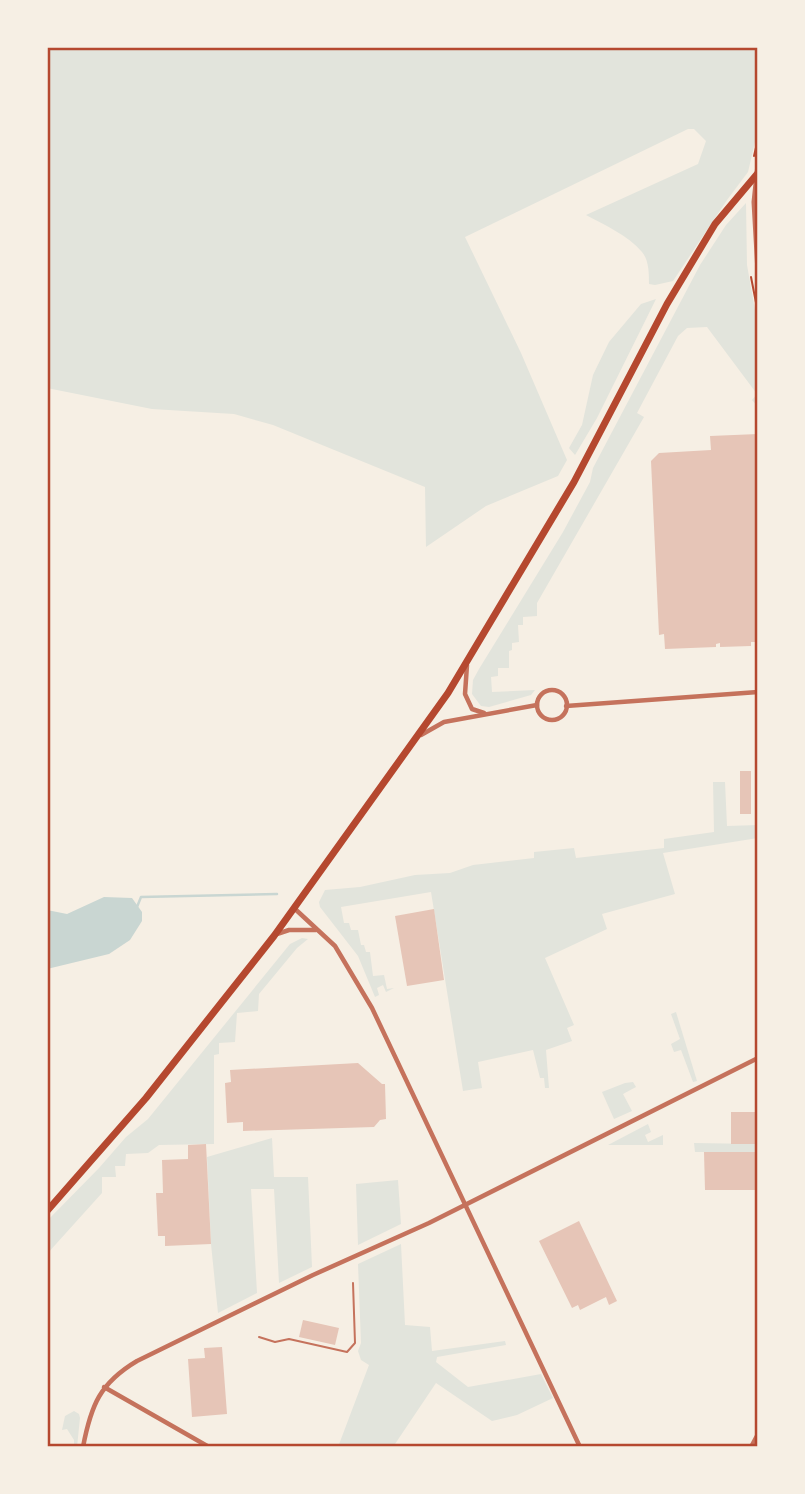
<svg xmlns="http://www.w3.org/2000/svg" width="805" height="1494" font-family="'Archivo Narrow',sans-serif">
<rect width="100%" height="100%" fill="#f6efe4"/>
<g fill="#e2e4dc">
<path d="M47,47H758V129L748,172L727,200L673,281L655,285L649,284C649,274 649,260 642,252C628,235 604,225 586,215L698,164L706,141L694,129H688L465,237L521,353L567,460L558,476L486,506L426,547L425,487L273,425L234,414L152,409L47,388Z"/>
<path d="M746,203L747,265L758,327V407L752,400L757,394L707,327L687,328L678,336L637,413L644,417L537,603V616L523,617V625H518L519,642L512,643V650L509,651V668H498V676L491,677L492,692L535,690L531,695L489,707L481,706L472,694L473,680L479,669L563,532L590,482L593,468L700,265L726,225Z"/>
<path d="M656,299L597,418L575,455L569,448L582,425L593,375L609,342L641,304Z"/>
<path d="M713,782H725L727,826L758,825V838L663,853L675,894L602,914L607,929L545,958L574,1025L567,1028L572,1041L546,1050L549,1088H545L544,1078H540L533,1050L478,1062L482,1088L463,1091L431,892L341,907L344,923H349L351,930H358L361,945H364L366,952H370L373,976L384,975L387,989L394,988L386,992L383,985L377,988L379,995L375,997L358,956L320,907L319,902L325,890L360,887L415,875L450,873L473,865L534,858V852L574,848L576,858L664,848V839L714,832Z"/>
<path d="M302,938L308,939L297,948L259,994L258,1011L237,1013L235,1042L219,1043V1054L214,1055V1144L159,1145L148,1153L126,1154L125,1166H115L116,1177H102V1193L47,1254V1221L99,1168L126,1137L148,1119L290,944Z"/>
<path d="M676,1012L697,1081L693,1082L681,1050L674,1052L671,1044L680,1039L671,1014Z"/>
<path d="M633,1082L636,1087L623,1094L632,1111L614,1119L602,1092L625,1083Z"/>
<path d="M648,1124L651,1132L645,1135L648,1142L663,1135V1145H608Z"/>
<path d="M272,1138L274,1177H308L312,1267L279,1283L274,1189H251L257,1293L218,1313L211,1244L207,1157Z"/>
<path d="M694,1143L758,1144V1152H695Z"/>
<path d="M398,1180L401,1224L358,1245L356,1184Z"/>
<path d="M401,1244L405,1325L430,1327L432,1351L505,1341L506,1345L437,1357L436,1362L468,1387L541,1374L553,1398L517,1415L492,1421L436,1383L393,1447H338L369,1365L361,1360L358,1351L361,1343L358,1264Z"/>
<path d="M74,1411L79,1414L80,1418L77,1447H74V1440L67,1429L62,1430L65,1416Z"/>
</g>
<path fill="#c9d6d2" d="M104,897L132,898L142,912V921L130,940L109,954L47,969V910L67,914Z"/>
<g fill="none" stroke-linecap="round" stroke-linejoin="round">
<path stroke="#c9d6d2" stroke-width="2.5" d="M137,907L141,897L277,894"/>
</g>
<g fill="#e6c5b7">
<path d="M758,434V646H755V642H751V646L720,647V643L716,644V647L665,649L664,634L659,635L651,461L659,453L711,450L710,436Z"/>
<rect x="740" y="771" width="11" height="43"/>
<path d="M434,909L444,980L407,986L395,916Z"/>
<path d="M358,1063L382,1084H385L386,1119L380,1120L374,1127L243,1131V1122L227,1123L225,1083L231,1082L230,1070Z"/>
<rect x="731" y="1112" width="27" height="32"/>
<path d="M206,1144L211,1244L165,1246V1236H158L156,1193H163L162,1160L188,1159V1145Z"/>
<path d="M704,1152H758V1190H705Z"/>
<path d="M579,1221L617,1301L609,1305L606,1297L580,1310L578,1305L572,1308L539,1241Z"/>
<path d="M303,1320L339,1328L335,1345L299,1337Z"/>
<path d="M222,1347L227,1414L192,1417L188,1359L205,1358L204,1348Z"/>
</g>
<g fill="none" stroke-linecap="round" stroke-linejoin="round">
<g stroke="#b5482f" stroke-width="2">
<path d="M754,156L758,139"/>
<path d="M751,277L758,313"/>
</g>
<path stroke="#c5725c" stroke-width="2" d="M259,1337L275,1342L289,1339L347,1352L355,1343L353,1283"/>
<g stroke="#c5725c" stroke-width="4.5">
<path d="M467,665L465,694L472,709L484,713"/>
<circle cx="552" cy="705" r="15"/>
<path d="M566,706L758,692"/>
<path d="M421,735L444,722L537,705"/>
<path d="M294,908L335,946L372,1008L580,1447"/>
<path d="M277,934L289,930H316"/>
<path d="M104,1387L209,1447"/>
<path d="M83,1447C91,1405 100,1383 137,1361L313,1275L429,1223L758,1058"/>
<path d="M751,1447L758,1434"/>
</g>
<path stroke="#c5725c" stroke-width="5" d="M758,164L754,202L758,272"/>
<path stroke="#b5482f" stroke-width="7" d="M47,1211L146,1098L274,936L448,693L574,482L667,304L715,224L758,173"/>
</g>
<rect width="805" height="1494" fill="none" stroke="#f6efe4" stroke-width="98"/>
<rect x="49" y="49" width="707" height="1396" fill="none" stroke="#b5482f" stroke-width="2.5"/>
</svg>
